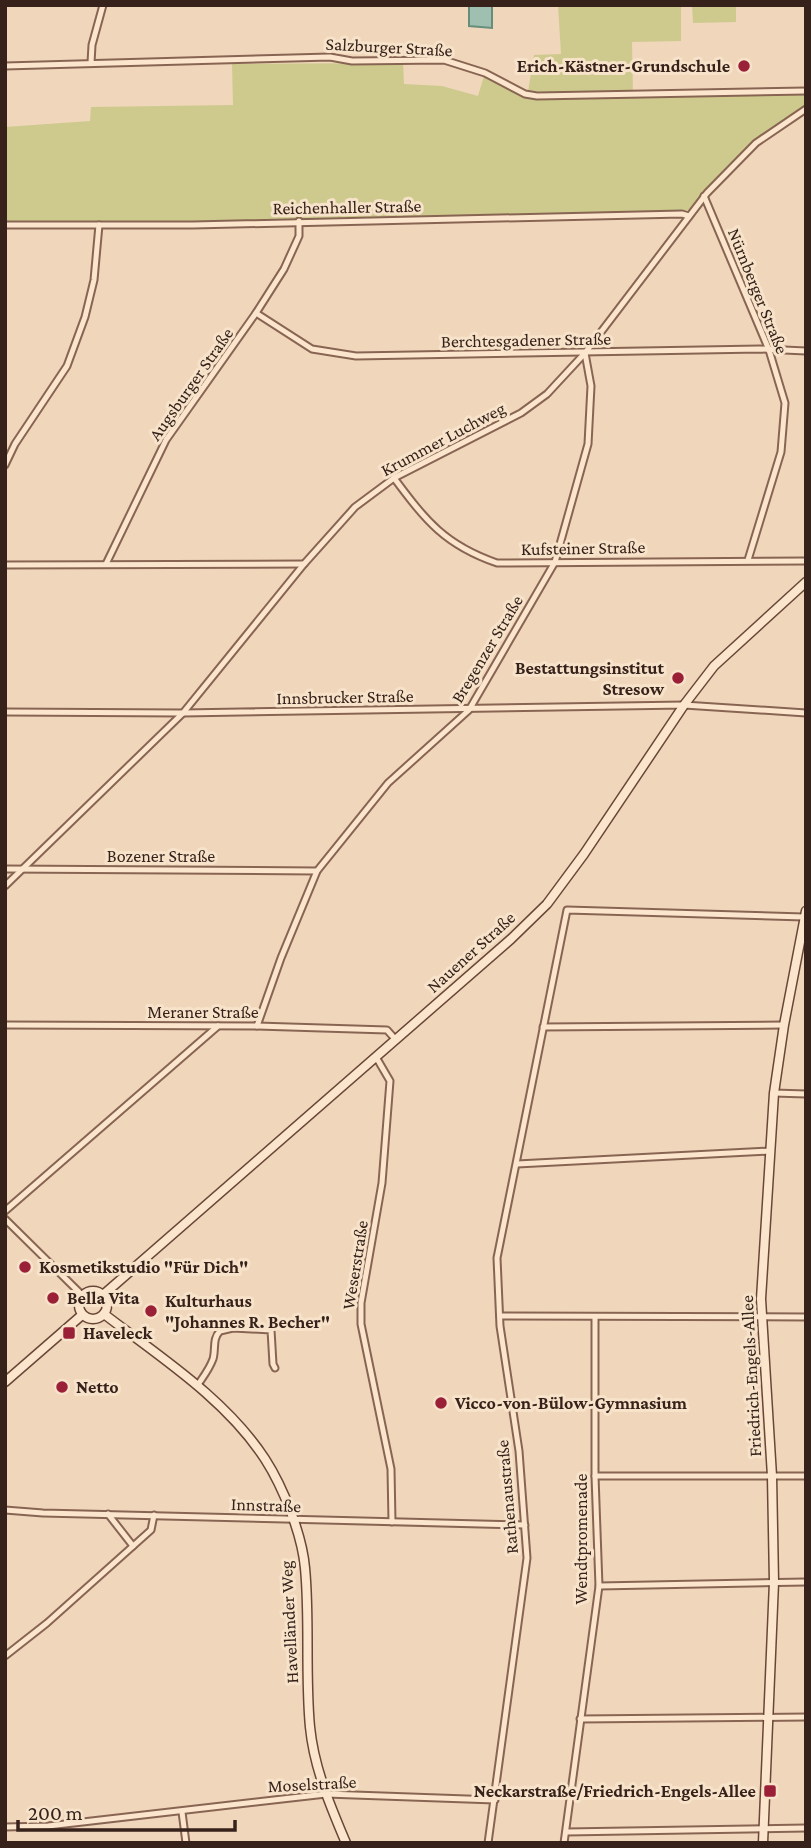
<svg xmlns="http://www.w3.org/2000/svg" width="811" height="1848" font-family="'Crimson Pro',serif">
<rect width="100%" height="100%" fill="#f0d6ba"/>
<g fill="#ceca8e">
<path d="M558,5H681V41L632,42L633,96L806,93V107L753,141L689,210L193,225L5,226V127L90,121L91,107L233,105L232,64L403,63L404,84L442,86L478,96L484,76L527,98L534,55L561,54Z"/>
<path d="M692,5H736V22L693,23Z"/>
</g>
<path fill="#9fc0b0" stroke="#668e7d" stroke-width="2" d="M469,5H492V28L469,26Z"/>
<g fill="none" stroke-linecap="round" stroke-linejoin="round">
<defs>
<g id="street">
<path d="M91,63L92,45L103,5"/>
<path d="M5,66L330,57L352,61L444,60L485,73L525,94L537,96L806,91"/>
<path d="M704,196L769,350L785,403L781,452L748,560"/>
<path d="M5,225H193L682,214L689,216"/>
<path d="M256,313L312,349L356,356L760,349L806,351"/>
<path d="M5,465L15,444L67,366L85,317L94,280L99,225"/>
<path d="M394,478C426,521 445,545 497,563L806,561"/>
<path d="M106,564L166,440L256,313L284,269L299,236V221"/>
<path d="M5,565L304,564"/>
<path d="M5,712L183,713L684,705L806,713"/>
<path d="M5,869L317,871"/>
<path d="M5,886L183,713L304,564L355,507L394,478L521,413L547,394L585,353L707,193L756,143L806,109"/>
<path d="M5,1025L257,1026L387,1030L396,1040"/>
<path d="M257,1026L281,958L317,871L388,783L469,710L555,562L588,444L591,386L585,353"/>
<path d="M543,1027L784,1025"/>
<path d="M376,1057L390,1081L382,1183L361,1303V1324L391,1469L392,1522"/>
<path d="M774,1093L806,1094"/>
<path d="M517,1164L770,1151"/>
<path d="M5,1211L218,1026"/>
<path d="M5,1219L82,1295"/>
<path d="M500,1316L806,1317"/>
<path d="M197,1386C203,1377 209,1370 213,1359C216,1349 212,1339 220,1331L233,1328L271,1330L273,1364L275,1368"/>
<path d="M595,1476H806"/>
<path d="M5,1510L43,1513L525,1525"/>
<path d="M108,1514L133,1546"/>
<path d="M599,1586L806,1582"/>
<path d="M5,1656L47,1623L151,1530L154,1515"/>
<path d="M580,1719L806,1717"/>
<path d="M182,1812L186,1843"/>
<path d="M5,1827L48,1826L326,1794L495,1800"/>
<path d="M566,1832L806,1828"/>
<path d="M488,1843L527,1558L519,1451L500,1326L497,1258L567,910L804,917"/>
<path d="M564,1843L599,1586L595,1476V1317"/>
</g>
<g id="secondary">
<circle cx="93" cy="1305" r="14"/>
<path d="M103,1295L511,939L547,904L584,854L684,705L714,666L806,582"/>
<path d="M104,1314C160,1357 226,1399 265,1459C283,1487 302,1534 305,1568C310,1620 305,1674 310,1727C314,1768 330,1805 346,1843"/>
<path d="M5,1382L82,1315"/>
<path d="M763,1843L774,1582L772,1476L761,1299L774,1093L784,1025L806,911"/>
</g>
</defs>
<use href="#street" stroke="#886553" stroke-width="9"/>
<use href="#secondary" stroke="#694737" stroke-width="11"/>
<use href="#street" stroke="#fbe5cd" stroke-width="5"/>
<use href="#secondary" stroke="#fbe5cd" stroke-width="8"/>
</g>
<g fill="#9a2037" stroke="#f7e2ca" stroke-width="2.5">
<circle cx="744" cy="66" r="7"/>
<circle cx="678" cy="678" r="7"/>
<circle cx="25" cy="1267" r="7"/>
<circle cx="53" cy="1298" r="7"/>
<circle cx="151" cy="1311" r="7"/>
<rect x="62" y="1326" width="14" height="14" rx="3.5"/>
<circle cx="62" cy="1387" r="7"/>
<circle cx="441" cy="1403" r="7"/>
<rect x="763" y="1784" width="14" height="14" rx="3.5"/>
</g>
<g text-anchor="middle" stroke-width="6" stroke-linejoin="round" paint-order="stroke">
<g font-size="18" fill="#36221a" stroke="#f7e2ca">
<text transform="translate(389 47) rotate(3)" y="6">Salzburger Straße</text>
<text transform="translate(347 207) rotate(-1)" y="6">Reichenhaller Straße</text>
<text transform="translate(758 291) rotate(68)" y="6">Nürnberger Straße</text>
<text transform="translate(526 340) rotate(-1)" y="6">Berchtesgadener Straße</text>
<text transform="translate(191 384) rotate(-55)" y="6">Augsburger Straße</text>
<text transform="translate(443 439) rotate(-28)" y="6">Krummer Luchweg</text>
<text transform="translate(583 548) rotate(-1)" y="6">Kufsteiner Straße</text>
<text transform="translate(487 649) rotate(-59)" y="6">Bregenzer Straße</text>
<text transform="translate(345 697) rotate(-1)" y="6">Innsbrucker Straße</text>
<text x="161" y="862">Bozener Straße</text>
<text transform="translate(471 952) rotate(-42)" y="6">Nauener Straße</text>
<text x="203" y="1018">Meraner Straße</text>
<text transform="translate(355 1265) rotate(-81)" y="6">Weserstraße</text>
<text transform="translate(751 1376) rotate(-93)" y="6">Friedrich-Engels-Allee</text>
<text transform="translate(507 1497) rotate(-95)" y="6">Rathenaustraße</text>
<text transform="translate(266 1505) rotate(2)" y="6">Innstraße</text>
<text transform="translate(581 1539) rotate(-90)" y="6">Wendtpromenade</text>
<text transform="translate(289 1622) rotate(-93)" y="6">Havelländer Weg</text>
<text transform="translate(312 1784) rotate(-3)" y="6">Moselstraße</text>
</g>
<g font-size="18" font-weight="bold" fill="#36221a" stroke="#f7e2ca" text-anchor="start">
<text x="730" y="72" text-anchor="end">Erich-Kästner-Grundschule</text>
<text x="664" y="674" text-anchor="end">Bestattungsinstitut<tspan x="664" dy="21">Stresow</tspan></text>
<text x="39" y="1273">Kosmetikstudio "Für Dich"</text>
<text x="67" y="1304">Bella Vita</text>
<text x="165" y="1307">Kulturhaus<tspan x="165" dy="21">"Johannes R. Becher"</tspan></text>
<text x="83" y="1339">Haveleck</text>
<text x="76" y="1393">Netto</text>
<text x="455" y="1409">Vicco-von-Bülow-Gymnasium</text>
<text x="756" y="1797" text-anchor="end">Neckarstraße/Friedrich-Engels-Allee</text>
</g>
</g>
<rect width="811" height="1848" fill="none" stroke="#36221a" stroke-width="14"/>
<path d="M18 1820v10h217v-10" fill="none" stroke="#36221a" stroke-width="3.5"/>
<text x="28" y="1820" font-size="21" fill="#36221a" stroke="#f7e2ca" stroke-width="5" paint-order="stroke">200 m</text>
</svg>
